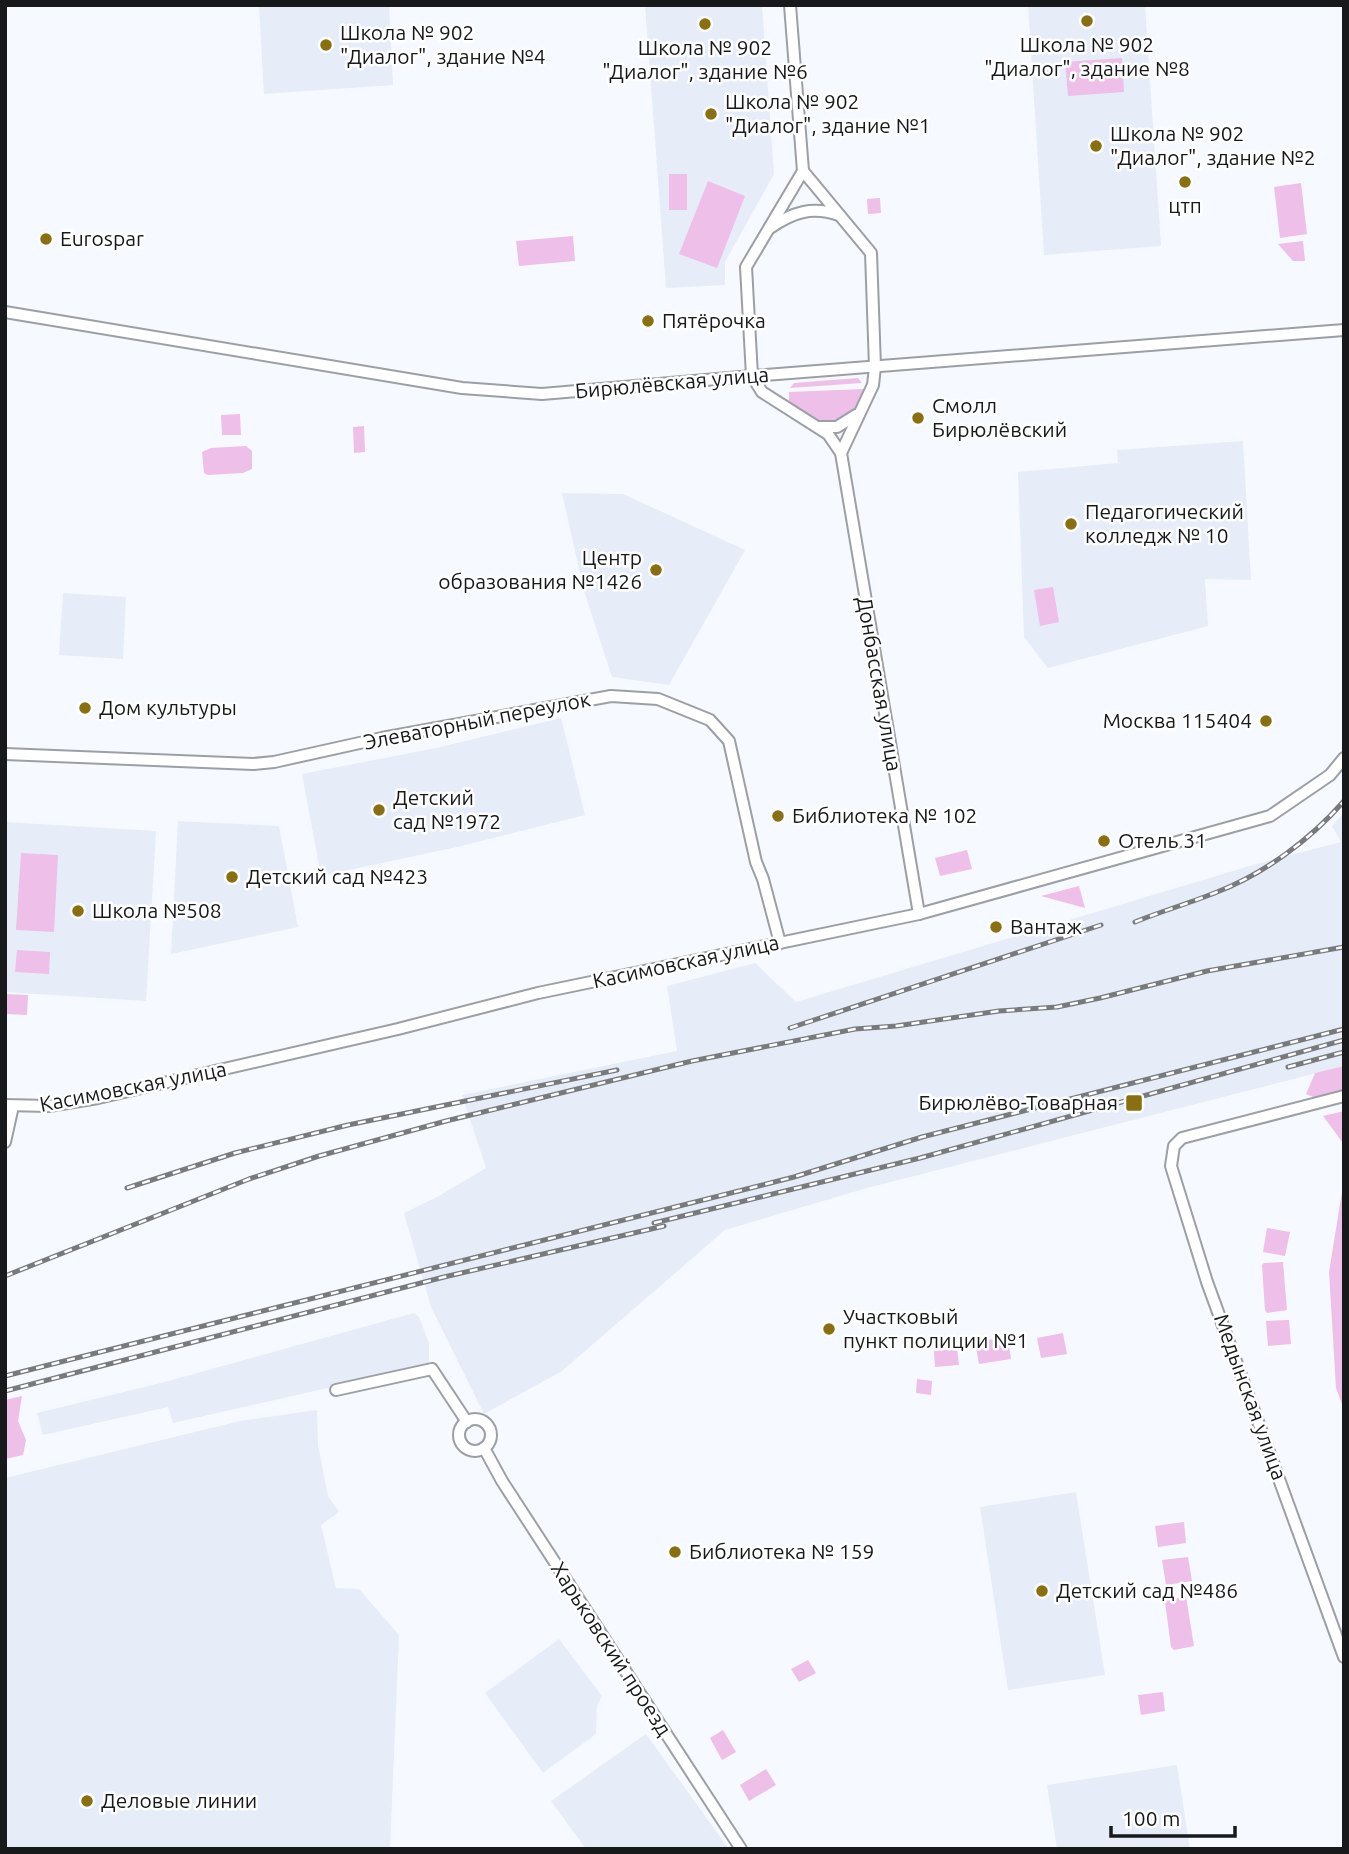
<svg xmlns="http://www.w3.org/2000/svg" width="1349" height="1854" font-family="Ubuntu,sans-serif">
<rect width="100%" height="100%" fill="#f6f9ff"/>
<g fill="#e6edf8">
<path d="M259,5H389L393,85L264,94Z"/>
<path d="M645,5H762L774,174L725,262V285L666,288Z"/>
<path d="M1028,5H1145L1161,246L1044,255Z"/>
<path d="M1243,441L1251,580L1205,579L1208,626L1048,668L1024,637L1018,472L1118,463L1117,450Z"/>
<path d="M562,493L623,494L745,550L669,685L612,677L584,591Z"/>
<path d="M63,593L126,597L123,659L59,655Z"/>
<path d="M561,718L585,815L457,847L321,876L302,774L436,748Z"/>
<path d="M1344,813V1066L867,1188L725,1230L562,1371L484,1414L431,1307L404,1213L437,1197L486,1168L462,1095L677,1051L667,986L755,963L796,1002L1253,865L1341,842L1332,826Z"/>
<path d="M178,821L279,826L298,927L171,954Z"/>
<path d="M5,822L156,831L146,1001L5,992Z"/>
<path d="M414,1313L419,1317L429,1343V1365L173,1423L168,1407L43,1435L37,1413L161,1383Z"/>
<path d="M317,1410L318,1445L328,1496L339,1512L321,1525L336,1588L359,1589L399,1635L390,1849H5V1478L240,1421Z"/>
<path d="M1076,1492L1105,1675L1008,1690L980,1507Z"/>
<path d="M559,1639L602,1696L597,1706L596,1734L543,1773L485,1693Z"/>
<path d="M646,1734L729,1849H586L551,1801Z"/>
<path d="M1177,1765L1190,1849H1057L1047,1785Z"/>
</g>
<g fill="#eebfe8">
<path d="M1122,58L1124,92L1068,96L1065,62Z"/>
<rect x="669" y="174" width="18" height="36"/>
<path d="M708,181L745,196L717,268L679,254Z"/>
<path d="M1301,183L1307,234L1280,238L1274,187Z"/>
<path d="M880,198L881,213L868,214L867,199Z"/>
<path d="M573,236L575,261L519,266L516,241Z"/>
<path d="M1303,241L1305,261H1293L1278,244Z"/>
<path d="M858,378L862,383L790,388L794,383Z"/>
<path d="M863,389C859,415 848,419 825,426L789,404V392Z"/>
<path d="M240,414L241,435H222L221,415Z"/>
<path d="M364,426L365,452L354,453L353,427Z"/>
<path d="M246,446L252,451V469L243,473L208,475L204,473L202,452L211,448Z"/>
<path d="M1053,587L1059,622L1040,626L1034,590Z"/>
<path d="M967,850L972,869L940,876L935,858Z"/>
<path d="M21,853L58,855L54,932L16,930Z"/>
<path d="M1079,886L1085,908L1041,896Z"/>
<path d="M17,950L50,952L49,974L15,972Z"/>
<path d="M5,994L28,995L27,1015L5,1014Z"/>
<path d="M1344,1066V1092L1318,1099L1306,1094L1315,1073Z"/>
<path d="M1344,1111V1143H1343L1323,1116Z"/>
<path d="M1344,1180V1409L1336,1388L1329,1272Z"/>
<path d="M1267,1228L1290,1232L1285,1256L1263,1252Z"/>
<path d="M1283,1262L1287,1310L1267,1313L1265,1310L1262,1265L1264,1263Z"/>
<path d="M1289,1320L1291,1344L1268,1346L1266,1321Z"/>
<path d="M1063,1333L1067,1354L1041,1358L1037,1338Z"/>
<path d="M1008,1337L1011,1359L979,1364L975,1342Z"/>
<path d="M957,1349L959,1365L935,1367L934,1351Z"/>
<path d="M917,1379L932,1381L931,1395L916,1393Z"/>
<path d="M22,1396L18,1421L26,1440L23,1455L5,1459V1400Z"/>
<path d="M1184,1522L1186,1543L1158,1547L1155,1526Z"/>
<path d="M1188,1557L1192,1581L1166,1585L1162,1560Z"/>
<path d="M1186,1597L1194,1646L1174,1650L1171,1647L1165,1602L1167,1600Z"/>
<path d="M808,1660L816,1673L799,1682L791,1669Z"/>
<path d="M1163,1692L1165,1711L1141,1715L1138,1695Z"/>
<path d="M723,1730L736,1752L722,1760L710,1738Z"/>
<path d="M766,1769L776,1785L749,1801L740,1785Z"/>
</g>
<g fill="none" stroke-linecap="round" stroke-linejoin="round">
<defs>
<g id="minor">
<path d="M790,5L803,171L746,267L752,376L762,392L828,434L841,453L919,914"/>
<path d="M803,171L871,253L875,367L873,385L841,453"/>
<path d="M770,228C793,212 812,206 839,215"/>
<path d="M5,312L462,388L542,394L752,376L1344,330"/>
<path d="M821,427H837L856,415"/>
<path d="M5,754L253,764L274,762L382,738L611,696L658,699L710,720L729,741L756,862L763,879L780,943"/>
<path d="M1344,1096L1182,1138L1174,1146L1171,1166L1207,1282L1344,1657"/>
<path d="M5,1105L49,1106L98,1098L398,1029L538,993L919,914L1270,816L1330,775L1344,758"/>
<path d="M5,1142L13,1106"/>
<path d="M336,1390L432,1369L467,1422"/>
<circle cx="475" cy="1435" r="16"/>
<path d="M484,1448L502,1481L741,1849"/>
</g>
</defs>
<use href="#minor" stroke="#9c9fa4" stroke-width="14"/>
<use href="#minor" stroke="#fff" stroke-width="10"/>
<defs>
<g id="rail">
<path d="M1135,922C1162,911 1190,903 1217,892C1265,873 1310,840 1344,801"/>
<path d="M790,1028L1101,925"/>
<path d="M1288,1067L1344,1052"/>
<path d="M127,1188L235,1153L348,1125L617,1070"/>
<path d="M654,1223L920,1158L1344,1040"/>
<path d="M5,1276L249,1179L319,1156L446,1121L692,1061L855,1029L896,1026L999,1011L1057,1007L1100,998L1207,971L1344,947"/>
<path d="M5,1376L794,1177L922,1137L1344,1029"/>
<path d="M5,1391L444,1277L664,1226"/>
</g>
</defs>
<use href="#rail" stroke="#787a7e" stroke-width="5"/>
<use href="#rail" stroke="#fff" stroke-width="2.5" stroke-dasharray="8" stroke-linecap="butt"/>
</g>
<g fill="#896f10" stroke="#fff" stroke-width="2.5">
<circle cx="1087" cy="21" r="7"/>
<circle cx="705" cy="24" r="7"/>
<circle cx="326" cy="45" r="7"/>
<circle cx="711" cy="114" r="7"/>
<circle cx="1096" cy="146" r="7"/>
<circle cx="1185" cy="182" r="7"/>
<circle cx="46" cy="239" r="7"/>
<circle cx="648" cy="321" r="7"/>
<circle cx="918" cy="418" r="7"/>
<circle cx="1071" cy="524" r="7"/>
<circle cx="656" cy="570" r="7"/>
<circle cx="85" cy="708" r="7"/>
<circle cx="1266" cy="721" r="7"/>
<circle cx="379" cy="810" r="7"/>
<circle cx="778" cy="816" r="7"/>
<circle cx="1104" cy="841" r="7"/>
<circle cx="232" cy="877" r="7"/>
<circle cx="78" cy="911" r="7"/>
<circle cx="996" cy="927" r="7"/>
<rect x="1125" y="1094" width="18" height="18" rx="3.5"/>
<circle cx="829" cy="1329" r="7"/>
<circle cx="675" cy="1552" r="7"/>
<circle cx="1042" cy="1591" r="7"/>
<circle cx="87" cy="1801" r="7"/>
</g>
<g text-anchor="middle" stroke-width="5" stroke-linejoin="round" paint-order="stroke">
<g font-size="21" fill="#18191b" stroke="#fff" text-anchor="start">
<text x="340" y="40">Школа № 902<tspan x="340" dy="24">"Диалог", здание №4</tspan></text>
<text x="1087" y="52" text-anchor="middle">Школа № 902<tspan x="1087" dy="24">"Диалог", здание №8</tspan></text>
<text x="705" y="55" text-anchor="middle">Школа № 902<tspan x="705" dy="24">"Диалог", здание №6</tspan></text>
<text x="725" y="109">Школа № 902<tspan x="725" dy="24">"Диалог", здание №1</tspan></text>
<text x="1110" y="141">Школа № 902<tspan x="1110" dy="24">"Диалог", здание №2</tspan></text>
<text x="1185" y="213" text-anchor="middle">цтп</text>
<text x="60" y="246">Eurospar</text>
<text x="662" y="328">Пятёрочка</text>
<text x="932" y="413">Смолл<tspan x="932" dy="24">Бирюлёвский</tspan></text>
<text x="1085" y="519">Педагогический<tspan x="1085" dy="24">колледж № 10</tspan></text>
<text x="642" y="565" text-anchor="end">Центр<tspan x="642" dy="24">образования №1426</tspan></text>
<text x="99" y="715">Дом культуры</text>
<text x="1252" y="728" text-anchor="end">Москва 115404</text>
<text x="393" y="805">Детский<tspan x="393" dy="24">сад №1972</tspan></text>
<text x="792" y="823">Библиотека № 102</text>
<text x="1118" y="848">Отель 31</text>
<text x="246" y="884">Детский сад №423</text>
<text x="92" y="918">Школа №508</text>
<text x="1010" y="934">Вантаж</text>
<text x="1118" y="1110" text-anchor="end">Бирюлёво-Товарная</text>
<text x="843" y="1324">Участковый<tspan x="843" dy="24">пункт полиции №1</tspan></text>
<text x="689" y="1559">Библиотека № 159</text>
<text x="1056" y="1598">Детский сад №486</text>
<text x="101" y="1808">Деловые линии</text>
</g>
<g font-size="21" fill="#18191b" stroke="#fff">
<text transform="translate(672 383) rotate(-5)" y="7">Бирюлёвская улица</text>
<text transform="translate(879 684) rotate(80)" y="7">Донбасская улица</text>
<text transform="translate(477 721) rotate(-11)" y="7">Элеваторный переулок</text>
<text transform="translate(686 962) rotate(-12)" y="7">Касимовская улица</text>
<text transform="translate(133 1087) rotate(-11)" y="7">Касимовская улица</text>
<text transform="translate(1250 1397) rotate(70)" y="7">Медынская улица</text>
<text transform="translate(611 1649) rotate(57)" y="7">Харьковский проезд</text>
</g>
</g>
<rect width="1349" height="1854" fill="none" stroke="#18191b" stroke-width="14"/>
<path d="M1111 1826v10h124v-10" fill="none" stroke="#18191b" stroke-width="3.5"/>
<text x="1122" y="1826" font-size="21" fill="#18191b" stroke="#ffffff" stroke-width="5" paint-order="stroke">100 m</text>
</svg>
